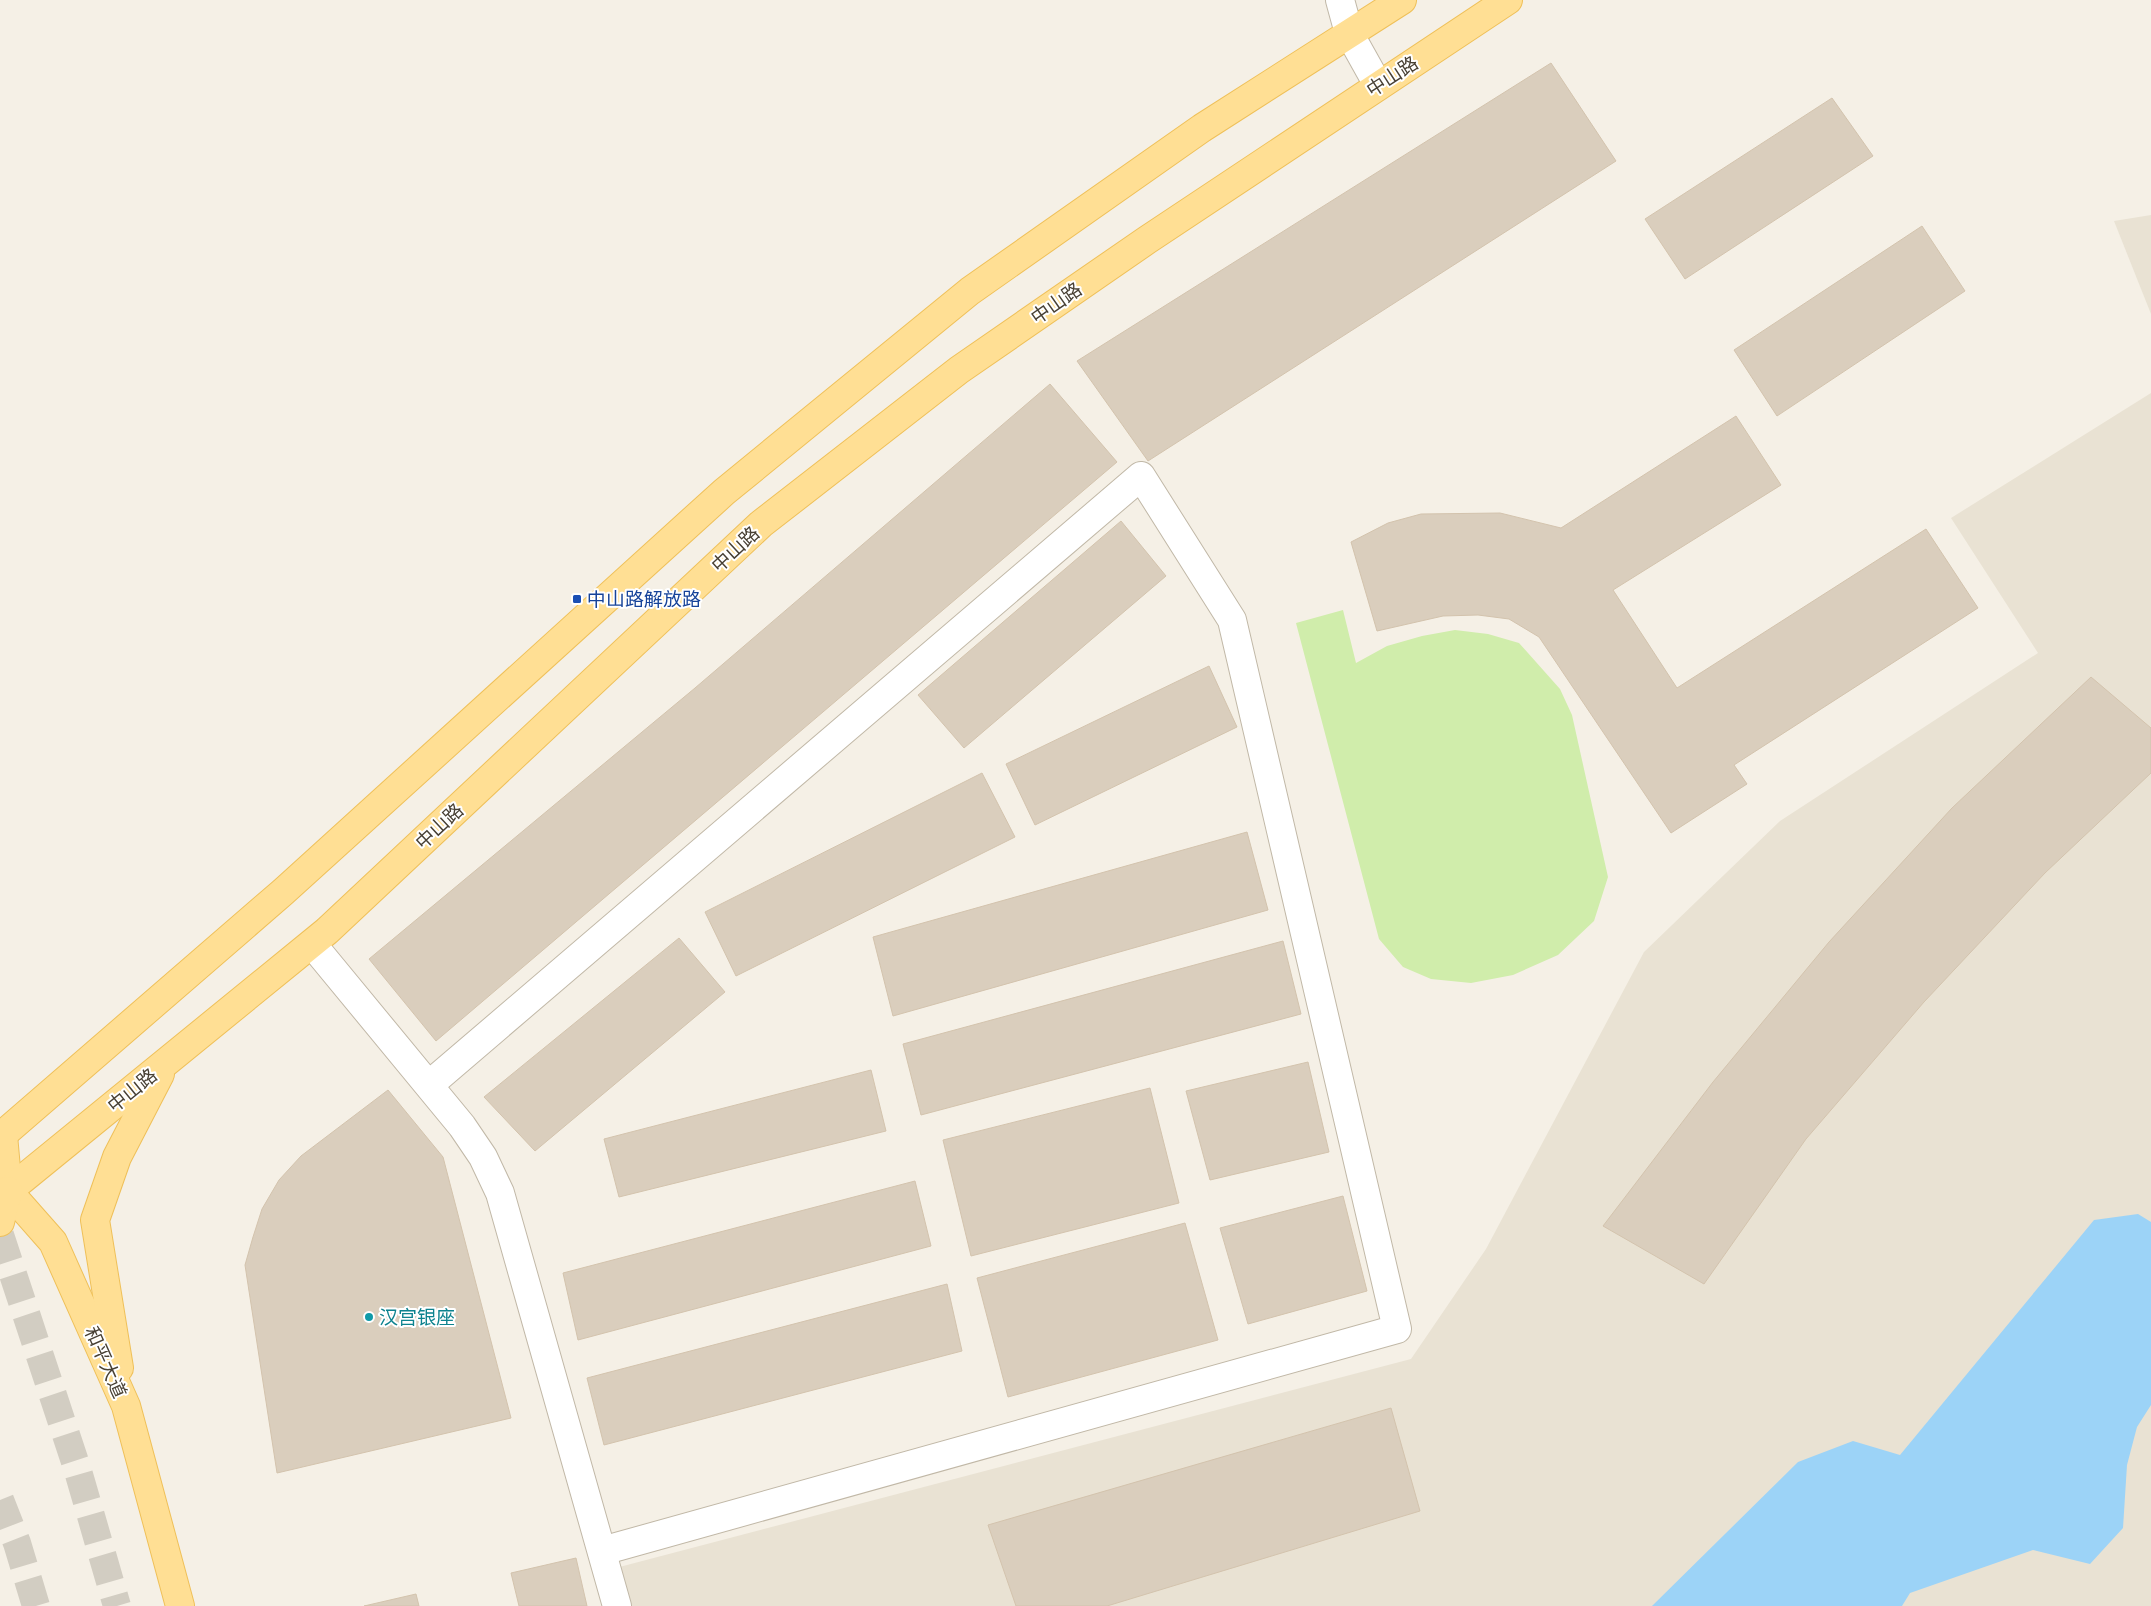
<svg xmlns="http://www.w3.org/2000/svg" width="2151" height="1606" font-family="'Space Grotesk','Noto Sans SC',sans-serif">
<rect width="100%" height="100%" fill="#f5f0e6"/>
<g fill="#e9e2d3">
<path d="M2151,215V314L2114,221Z"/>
<path d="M2151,393V1606H617L608,1570L1411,1359L1486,1249L1644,952L1780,821L2038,653L1951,518Z"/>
</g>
<path fill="#d0edab" d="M1343,610L1356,663L1387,646L1422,636L1455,630L1488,634L1519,643L1560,689L1572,715L1608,877L1594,921L1558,955L1513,975L1471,983L1431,979L1403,967L1379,939L1296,623Z"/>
<path fill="#9cd3f7" d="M2138,1214L2151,1222V1405L2137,1427L2127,1465L2123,1528L2090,1564L2033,1550L1910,1593L1902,1606H1652L1798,1462L1853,1441L1900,1455L2094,1220Z"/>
<g fill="#dacebd" stroke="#d3c3ad">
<path d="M1551,63L1616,161L1148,461L1077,361Z"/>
<path d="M1832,98L1873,156L1685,279L1645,219Z"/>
<path d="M1922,226L1965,291L1777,416L1734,350Z"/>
<path d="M1050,384L1117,462L436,1041L369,959L695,688Z"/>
<path d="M1736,416L1781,485L1613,590L1677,688L1926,529L1978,608L1734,765L1747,784L1671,833L1539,637L1509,619L1478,615L1443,616L1377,631L1351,542L1388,523L1421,514L1500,513L1561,528Z"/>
<path d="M1121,521L1166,576L964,748L918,695Z"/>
<path d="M1209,666L1237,727L1035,825L1006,764Z"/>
<path d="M2091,677L2151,728V773L2045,873L1924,1002L1806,1139L1704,1284L1603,1226L1713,1082L1829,942L1952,808Z"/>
<path d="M982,773L1015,837L736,976L705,912Z"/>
<path d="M1247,832L1268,910L893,1016L873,937Z"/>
<path d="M679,938L725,992L535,1151L484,1097Z"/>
<path d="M1283,941L1301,1014L921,1115L903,1044Z"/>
<path d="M1308,1062L1329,1152L1210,1180L1186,1091Z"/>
<path d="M871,1070L886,1131L619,1197L604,1139Z"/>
<path d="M1150,1088L1179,1203L971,1256L943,1140Z"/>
<path d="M388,1090L443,1157L511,1418L277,1473L245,1265L253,1237L262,1209L279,1180L301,1156Z"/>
<path d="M915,1181L931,1246L578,1340L563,1273Z"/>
<path d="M1343,1196L1367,1291L1248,1324L1220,1228Z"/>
<path d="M1185,1223L1218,1340L1008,1397L977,1278Z"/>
<path d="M947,1284L962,1351L604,1445L587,1378Z"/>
<path d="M1391,1408L1420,1511L1107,1606H1016L988,1525Z"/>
<path d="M576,1558L587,1606H519L511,1573Z"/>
<path d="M416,1594L419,1606H364Z"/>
</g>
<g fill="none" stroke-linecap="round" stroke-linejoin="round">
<g stroke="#d2cdc2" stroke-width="28" stroke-dasharray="28 14" stroke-linecap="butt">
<path d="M0,1235L78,1471L117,1606"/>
<path d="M0,1500L17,1543L36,1606"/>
</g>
<defs>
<g id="minor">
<path d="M312,944L462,1126L483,1157L500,1193L617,1606"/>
<path d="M429,1085L1141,476L1232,620L1397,1329L602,1551"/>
</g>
<path id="tertiary" d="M1340,0L1349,33L1378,85"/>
<g id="primary">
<path d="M3,1135L8,1191L53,1242L126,1406L180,1606"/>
<path d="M0,1137L283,892L724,492L970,291L1202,128L1402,0"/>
<path d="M0,1195L8,1191L327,931L761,524L959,370L1147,240L1508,0"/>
<path d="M0,1222L8,1191"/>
<path d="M119,1368L95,1220L117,1157L160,1074"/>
</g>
</defs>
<use href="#minor" stroke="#c1b8a7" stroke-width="30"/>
<use href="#tertiary" stroke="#c1b8a7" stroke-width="30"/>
<use href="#primary" stroke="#efc059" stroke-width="30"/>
<use href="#minor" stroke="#fff" stroke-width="28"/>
<use href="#tertiary" stroke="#fff" stroke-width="28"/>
<use href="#primary" stroke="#ffdf94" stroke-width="28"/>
</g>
<rect fill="#1a4fb4" stroke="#fff" stroke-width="2" x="572" y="594" width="10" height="10" rx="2.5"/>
<circle fill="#0f9aa8" stroke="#fff" stroke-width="2" cx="369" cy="1317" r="5"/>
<g text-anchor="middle" stroke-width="4" stroke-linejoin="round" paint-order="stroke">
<g font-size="19" fill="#484034" stroke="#fff">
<text transform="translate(1392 76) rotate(-33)" y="7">中山路</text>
<text transform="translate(1056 303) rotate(-35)" y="7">中山路</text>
<text transform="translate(735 549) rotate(-43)" y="7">中山路</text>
<text transform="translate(439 826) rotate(-43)" y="7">中山路</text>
<text transform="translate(132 1090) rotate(-39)" y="7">中山路</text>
<text transform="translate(106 1362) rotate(66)" y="7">和平大道</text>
</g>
<g font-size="19" fill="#164399" stroke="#fff" text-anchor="start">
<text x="587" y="606">中山路解放路</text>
</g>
<g font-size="19" fill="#0d838f" stroke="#fff" text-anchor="start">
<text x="379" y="1324">汉宫银座</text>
</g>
</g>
</svg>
